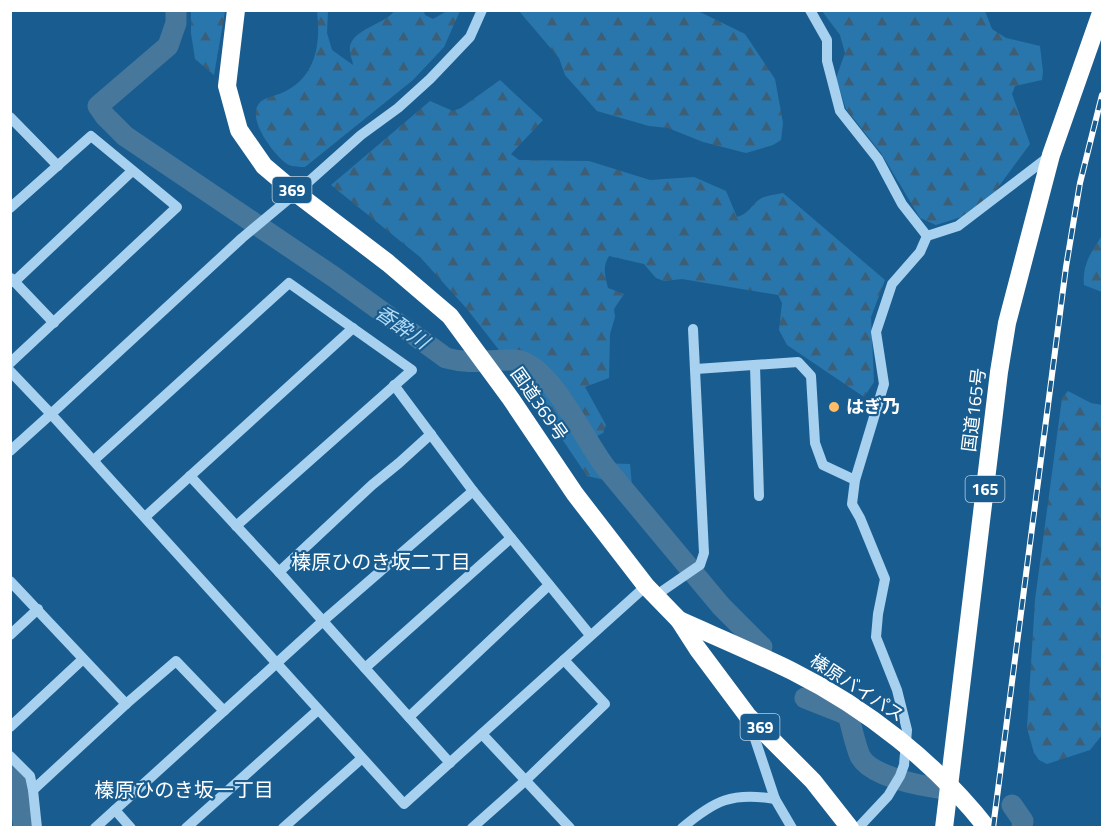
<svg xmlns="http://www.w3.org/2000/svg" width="1113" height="838" font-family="'Titillium Web','Noto Sans JP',sans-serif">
<defs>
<pattern id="forest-firs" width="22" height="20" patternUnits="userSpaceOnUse" patternTransform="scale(1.5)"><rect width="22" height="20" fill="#2976ac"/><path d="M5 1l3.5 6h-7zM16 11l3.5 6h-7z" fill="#3c5f77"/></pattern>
</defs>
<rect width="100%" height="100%" fill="#195d90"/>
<g fill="url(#forest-firs)">
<path d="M191,11H225L214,75L195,59L191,33Z"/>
<path d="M317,11H328L327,33L332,50L353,65C353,61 350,56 350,51C347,30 385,25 394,11H424L425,15L433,19L447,11H460L444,47L413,80L305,167C300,167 292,167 287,164C274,155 248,121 258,105C262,98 274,96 282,93C316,78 321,44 317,11Z"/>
<path d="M519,11H698L745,34L775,79L783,123L781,140L773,145L746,153L703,142L668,128L649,126L597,111L565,75L559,58Z"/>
<path d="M822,11H985L992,29L1006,38L1040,46L1043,72L1042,80L1015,86L1012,94L1030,144L991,197L961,217L936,225L920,218L881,153L846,109L836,78L845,53L840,35Z"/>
<path d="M500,80L543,120L511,154L519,160L589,161L650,180L694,177L726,191L737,217C749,214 751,205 760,199C766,195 776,195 783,193L885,280L871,317L874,382L864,397L787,345L779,330L782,303L778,295L682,279L664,281L656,278L644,264L609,256C602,267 605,276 608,288L624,294L614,309L615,317L610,334L609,378L585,387L606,425L603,433L585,442L593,463L630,464L632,486L587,476L521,378L467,309L420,257L331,185L430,101L453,111L461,108Z"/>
<path d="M1102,236V292L1084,285C1082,266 1091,251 1102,236Z"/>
<path d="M1068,391L1091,403L1102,405V735L1090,750L1047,764L1039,760L1034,753L1027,728L1035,600L1062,398Z"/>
</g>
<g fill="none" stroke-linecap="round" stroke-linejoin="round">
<g stroke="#47789c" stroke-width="21">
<path d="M176,10V23L168,46L98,106L105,116L125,136L334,277L446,358C471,365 491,359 515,360C550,362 585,442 606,468L721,606L762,647"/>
<path d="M805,698L848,715C852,728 855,744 860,756C870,776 918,785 937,788"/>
<path d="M10,771L16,776L24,828"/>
<path d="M1012,805L1023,821L1022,828"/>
</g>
<g stroke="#a7d1ef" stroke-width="10">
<path d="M810,10L827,40V61L840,111L878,159L902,204L927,236"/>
<path d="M10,117L58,166"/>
<path d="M10,208L91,136L177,207L10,363"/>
<path d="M11,278L54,323"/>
<path d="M14,282L131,172"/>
<path d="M755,366L759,496"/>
<path d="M696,369L798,362L811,376L815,443L823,465L855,480"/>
<path d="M10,371L51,414L242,238L296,193L361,135L398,108L430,79L470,37L482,10"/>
<path d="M394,385L473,491L590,635"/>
<path d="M10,451L51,414L404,804L646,586"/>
<path d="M94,460L289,283L412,370L236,526"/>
<path d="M190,476L279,572L450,763"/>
<path d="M145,517L353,328"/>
<path d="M279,572L372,485L399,463L431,434"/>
<path d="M10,581L126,704"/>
<path d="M655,596L700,565L704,553L693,329"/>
<path d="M10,635L38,609"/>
<path d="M365,668L511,538"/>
<path d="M409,717L549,585"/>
<path d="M749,721L775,799L792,828"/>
<path d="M10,727L83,659"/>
<path d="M482,734L570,828"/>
<path d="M10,756L30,776L33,790L37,828"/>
<path d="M33,790L126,704L176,661L224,711"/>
<path d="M115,810L131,828"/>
<path d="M95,828L323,621L473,491"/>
<path d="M186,828L318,710"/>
<path d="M283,828L361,759"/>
<path d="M472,828L526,780L605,704L564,660"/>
<path d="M682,828C715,800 732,792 775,799"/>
<path d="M858,828L888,796L900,776L904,765L907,730L897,690L876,637L878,614L885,579L860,518L852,504L855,480L884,384L876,332L892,284L920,252L927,236L958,226L1051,155"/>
</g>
<g stroke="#fff" stroke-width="18">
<path d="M236,10L227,86L239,130L264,166L296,193L388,263L450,316L511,399L575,494L646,586L679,620L697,648L747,715L813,781L850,828"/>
<path d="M679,620C717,637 755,653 792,671C866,708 936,763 987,828"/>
<path d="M944,828L999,372L1007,323L1051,155L1102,10"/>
</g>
<defs>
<path id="rail" d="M993,828L1066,267L1080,183L1102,95"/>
</defs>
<use href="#rail" stroke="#fff" stroke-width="6"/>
<use href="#rail" stroke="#195d90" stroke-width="4" stroke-dasharray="11" stroke-linecap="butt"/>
</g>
<circle fill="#ffbd65" stroke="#195d90" stroke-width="2" cx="834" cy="407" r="6"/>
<g text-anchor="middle" stroke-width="4.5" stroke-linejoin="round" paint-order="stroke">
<g fill="#195d90" stroke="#bacede" stroke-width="1.5">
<rect x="272.5" y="177" width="39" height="26" rx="4.5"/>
<rect x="965.5" y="476" width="39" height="26" rx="4.5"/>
<rect x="740.5" y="714" width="39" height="26" rx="4.5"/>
</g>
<g font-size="16" font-weight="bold" fill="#fff">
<text x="292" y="196">369</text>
<text x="985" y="495">165</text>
<text x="760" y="733">369</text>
</g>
<g font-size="18" fill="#fff" stroke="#195d90">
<text transform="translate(539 404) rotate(55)" y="6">国道369号</text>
<text transform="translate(974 410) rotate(-83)" y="6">国道165号</text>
<text transform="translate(857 688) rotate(33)" y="6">榛原バイパス</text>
</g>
<g font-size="18" font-weight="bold" fill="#fff" stroke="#195d90" text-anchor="start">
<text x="846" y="413">はぎ乃</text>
</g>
<g font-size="20" font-style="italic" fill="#b3dbf6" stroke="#195d90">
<text transform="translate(402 327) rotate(35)" y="7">香酔川</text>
</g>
<g font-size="20" fill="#fff" stroke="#195d90">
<text x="381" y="569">榛原ひのき坂二丁目</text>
<text x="184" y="797">榛原ひのき坂一丁目</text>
</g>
</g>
<rect width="1113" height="838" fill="none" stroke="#ffffff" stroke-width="24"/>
</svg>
